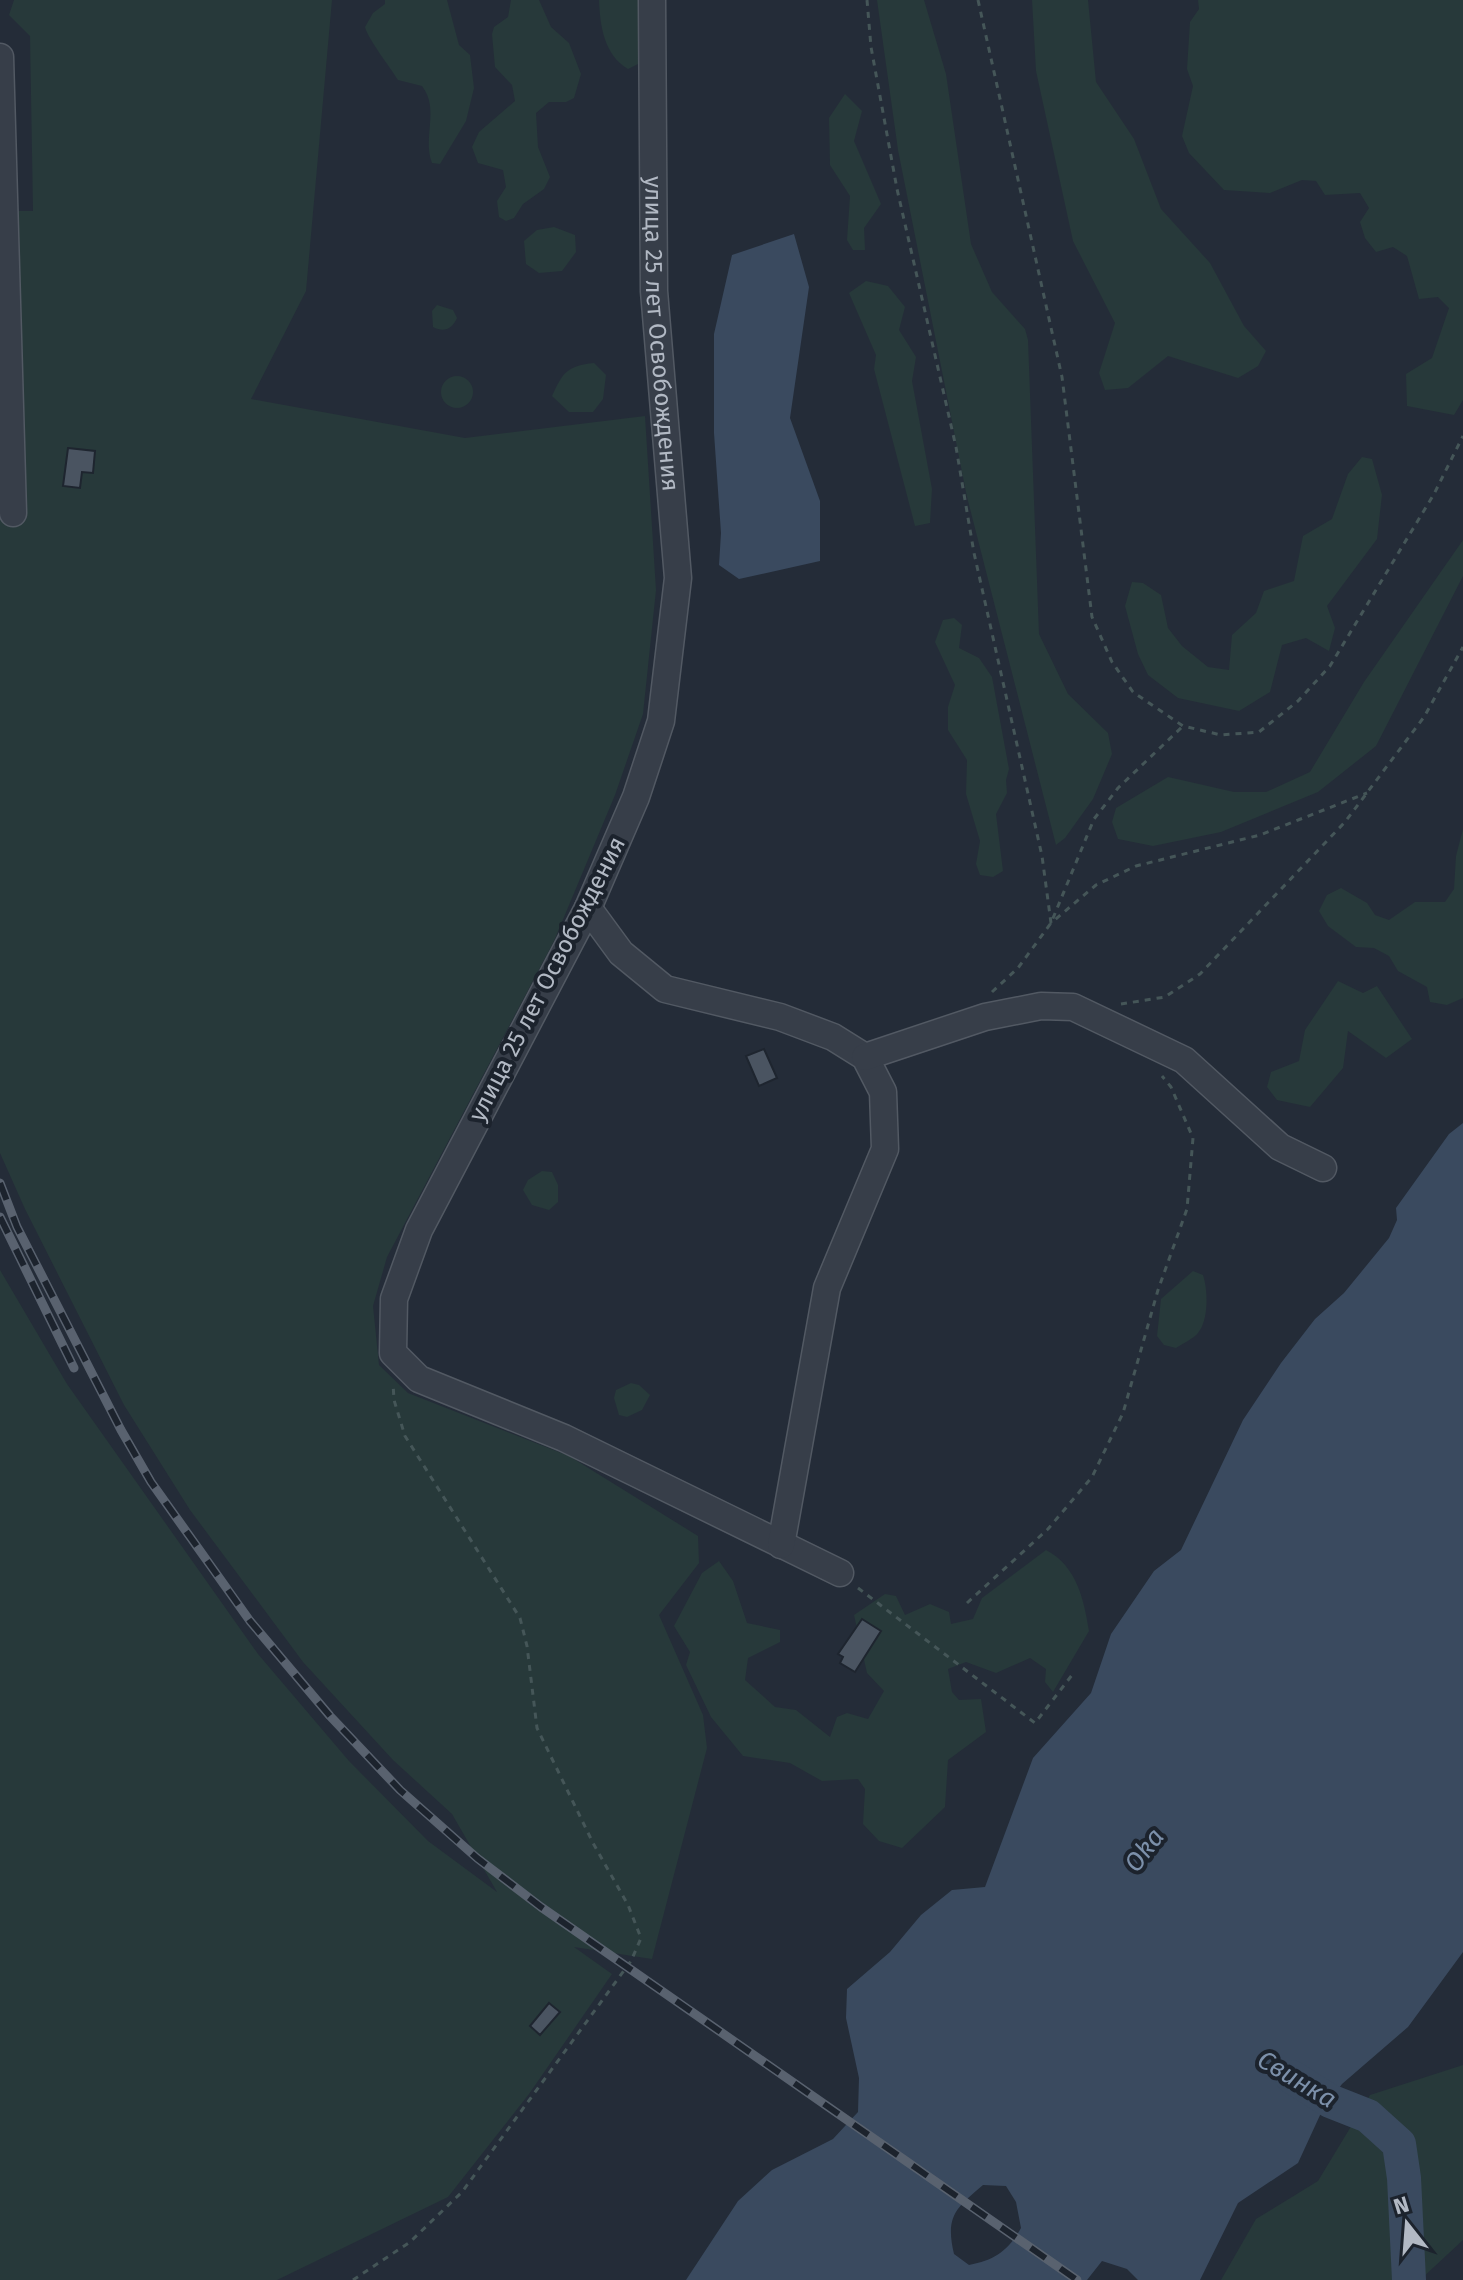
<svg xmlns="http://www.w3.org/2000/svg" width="1463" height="2280" font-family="'Fira Sans',sans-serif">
<rect width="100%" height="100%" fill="#242c38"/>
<g fill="#27393a">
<path d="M14,0H332L306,291L251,399L465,438L645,416L656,590L643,714L615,795L554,941L387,1257L373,1306L379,1365L408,1393L569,1456L698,1536L699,1563L659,1615L703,1715L707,1748L652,1959L574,1947L612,1974L529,2094L448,2197L277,2280H0V1270L67,1384L258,1654L349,1761L428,1841L497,1892L452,1814L393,1760L303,1662L190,1510L124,1405L25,1209L0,1153V211H33L30,36L9,15Z"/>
<path d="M385,0H447L459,45L470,55L474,88L466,121L440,164L432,163C422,138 440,109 422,86L398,80C390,67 368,39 365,27L373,13L385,4Z"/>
<path d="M511,0H539L551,27L569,43L581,74L574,98L566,102H549L536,113L538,147L550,177L544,189L523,204L514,218L506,221L499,217L497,201L506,187L503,170L478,163L472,147L479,132L515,101L512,85L495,67L492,34L494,27L508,17Z"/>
<path d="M599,0H642L640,63L628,69C604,55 600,26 599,0Z"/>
<path d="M877,0H924L946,74L971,244L992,292L1025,329L1028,340L1039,634L1068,694L1108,733L1112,754L1093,799L1065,838L1056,845L967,497L898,150Z"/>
<path d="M1032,0H1088L1096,82L1134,139L1161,209L1210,263L1244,326L1266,351L1258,366L1238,378L1168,356L1128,388L1105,390L1099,373L1115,323L1073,241L1036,71Z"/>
<path d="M1198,0H1463V400L1454,415L1407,406L1406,374L1432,358L1449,308L1438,297L1419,299L1407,256L1393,247L1376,252L1365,238L1360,222L1369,208L1360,193L1325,195L1316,181L1302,180L1270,193L1224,190L1189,153L1182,136L1193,86L1187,69L1190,22L1199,9Z"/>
<path d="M845,94L862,111L854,141L881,204L864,228L865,250H853L847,240L850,196L830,165L829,118Z"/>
<path d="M554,227L575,235L576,252L562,271L539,273L526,264L524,241L537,230Z"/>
<path d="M866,281L888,286L905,307L899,330L916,357L912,381L932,489L930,523L915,526L874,369L876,355L849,293Z"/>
<path d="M437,305L453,310L457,318C452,329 444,333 433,327L432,311Z"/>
<path d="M594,363L606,375L603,399L593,412H569L552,396C563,372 567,366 594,363Z"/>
<circle cx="457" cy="392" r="16"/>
<path d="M1362,457L1372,459L1382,495L1377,539L1327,606L1335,628L1329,651L1306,638L1282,645L1270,692L1239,711L1178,698L1148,675L1138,654L1125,606L1132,582L1143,583L1161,595L1168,628L1182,646L1208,667L1229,670L1232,635L1256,613L1264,591L1294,581L1303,536L1332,519L1348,474Z"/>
<path d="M1463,540V576L1376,746L1318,792L1221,832L1153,846L1118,839L1112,822L1116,808L1168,777L1234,792H1266L1310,772L1364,682Z"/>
<path d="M954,618L962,625L959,648L979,658L992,677L1009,769L1006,780L1007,793L996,814L1003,871L993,877L980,875L976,864L980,841L966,794L967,760L948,730V707L955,685L935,642L943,620Z"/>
<path d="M1463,829V998L1447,1005L1430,1002L1427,987L1398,971L1389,956L1374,948L1356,947L1328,926L1319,911L1327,895L1341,888L1367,903L1375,915L1389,920L1415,902H1445L1454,889L1456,856Z"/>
<path d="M1338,981L1363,993L1377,986L1412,1039L1386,1058L1348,1031L1343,1068L1310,1107L1277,1100L1267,1087L1271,1072L1299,1061L1305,1030Z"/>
<path d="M542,1171L552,1172L558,1185V1202L549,1210L532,1205L523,1190L528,1180Z"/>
<path d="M1193,1271L1203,1275C1208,1290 1209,1320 1198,1333C1193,1339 1183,1343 1176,1348L1164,1345L1157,1336L1161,1299Z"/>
<path d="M631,1383L639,1385L650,1395L642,1410L627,1417L619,1415L614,1398L616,1390Z"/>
<path d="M1046,1550C1077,1566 1084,1600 1089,1631L1053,1692L1045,1682L1046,1669L1030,1658L996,1673L966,1662L948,1669L952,1692L959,1700L981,1699L986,1732L948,1760L945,1807L902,1848L879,1841L863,1824L865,1789L858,1779L822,1781L790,1763L743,1756L711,1717L686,1665L690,1652L674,1626L702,1573L719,1561L733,1581L747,1623L780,1630V1642L748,1658L745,1680L775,1707L796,1710L830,1737L837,1717L847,1713L868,1719L884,1691L867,1673L854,1615L885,1594L896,1596L905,1615L930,1604L949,1612L951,1624L973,1619L982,1598Z"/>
<path d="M1463,2065V2240L1420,2280H1221L1256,2219L1318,2181L1370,2095Z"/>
</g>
<g fill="#3a4a5f" fill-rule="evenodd">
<path d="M794,234L809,287L790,418L820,501V561L739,579L719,565L721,533L714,433V334L732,255Z"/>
<path d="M1463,1123V1952L1408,2027L1342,2084L1321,2113L1298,2163L1238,2203L1200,2280H1138L1127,2269L1102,2261L1087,2280H686L738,2201L772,2170L833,2139L858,2112L859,2078L846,2018L847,1989L890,1952L921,1915L952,1890L985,1887L1033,1758L1091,1693L1111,1634L1154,1571L1181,1550L1243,1420L1281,1363L1315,1319L1344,1293L1389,1238L1397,1220L1396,1208L1449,1134ZM983,2185L1006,2186L1016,2202L1021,2228C1008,2251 995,2260 969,2265L954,2254C945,2216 956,2208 983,2185Z"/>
</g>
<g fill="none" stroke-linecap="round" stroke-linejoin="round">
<path stroke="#3a4a5f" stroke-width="34" d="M1292,2077L1330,2101L1368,2116L1399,2144L1404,2178L1409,2280"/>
</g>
<g fill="#4a5461" stroke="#1e252f" stroke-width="2">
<path d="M68,448L95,451L93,473L82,472L80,488L63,486Z"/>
<path d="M764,1049L777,1078L759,1086L746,1056Z"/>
<path d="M862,1619L881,1631L855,1672L840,1663L843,1657L838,1654Z"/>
<path d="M549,2003L560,2012L540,2035L530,2026Z"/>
</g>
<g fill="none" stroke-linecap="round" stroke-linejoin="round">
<defs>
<g id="minor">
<path id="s1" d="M652,0L654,291L678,578L661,721L636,797L588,908L419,1230L394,1299L393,1353L419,1379L564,1438L840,1573"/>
<path d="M0,57L13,513"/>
<path d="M588,908L621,953L665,989L780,1017L833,1037L865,1057L883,1092L885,1149L827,1288L781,1545"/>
<path d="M865,1057L985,1017L1041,1006L1073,1007L1184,1060L1280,1147L1323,1168"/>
</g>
</defs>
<use href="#minor" stroke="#525963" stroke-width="29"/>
<g stroke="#455658" stroke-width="3" stroke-dasharray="6 6" stroke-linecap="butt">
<path d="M867,0L871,47L897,189L956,447L974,553L1042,856L1051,923L1096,885L1136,866L1260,835L1367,793"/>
<path d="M978,0L1062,377L1092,617L1112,662L1133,692L1183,726L1221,735L1259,732L1298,701L1330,666L1434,494L1463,436"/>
<path d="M992,992L1018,968L1051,923L1094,819L1118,788L1183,726"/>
<path d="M1121,1004L1165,997L1200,974L1345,822L1424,717L1463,647"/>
<path d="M858,1588L1035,1723L1072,1675"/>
<path d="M967,1603L1048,1529L1092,1477L1123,1413L1158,1290L1187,1209L1193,1138L1171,1087L1162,1076"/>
<path d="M353,2280L410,2242L462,2192L631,1961L641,1938L628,1905L593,1843L537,1728L527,1646L520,1618L405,1436L394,1400L393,1383"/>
</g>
<use href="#minor" stroke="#373e49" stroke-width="26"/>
<defs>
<g id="rail">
<path d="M0,1183L17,1227L121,1430L151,1482L250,1621L330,1716L400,1790L477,1858L541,1907L1077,2280"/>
<path d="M0,1217L74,1368"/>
</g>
</defs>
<use href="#rail" stroke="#59626f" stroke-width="9"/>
<use href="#rail" stroke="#1c232d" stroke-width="6" stroke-dasharray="18" stroke-linecap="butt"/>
</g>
<g text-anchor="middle" stroke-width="8" stroke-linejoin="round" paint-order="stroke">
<g font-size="24" fill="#b2b9c4" stroke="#1c232d">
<text dy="8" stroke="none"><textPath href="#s1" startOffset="334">улица 25 лет Освобождения</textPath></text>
<text transform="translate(547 979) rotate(-63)" y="8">улица 25 лет Освобождения</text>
</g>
<g font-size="26" font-style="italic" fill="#7c90aa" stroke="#1c232d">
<text transform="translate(1144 1850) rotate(-53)" y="9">Oka</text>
<text transform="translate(1297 2079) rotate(31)" y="9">Свинка</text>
</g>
</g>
<g transform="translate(1407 2224) rotate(343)" stroke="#1c232d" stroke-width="6" paint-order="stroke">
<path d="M0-6L14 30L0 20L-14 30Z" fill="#b2b9c4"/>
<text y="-12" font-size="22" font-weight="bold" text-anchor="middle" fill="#b2b9c4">N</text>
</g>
</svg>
